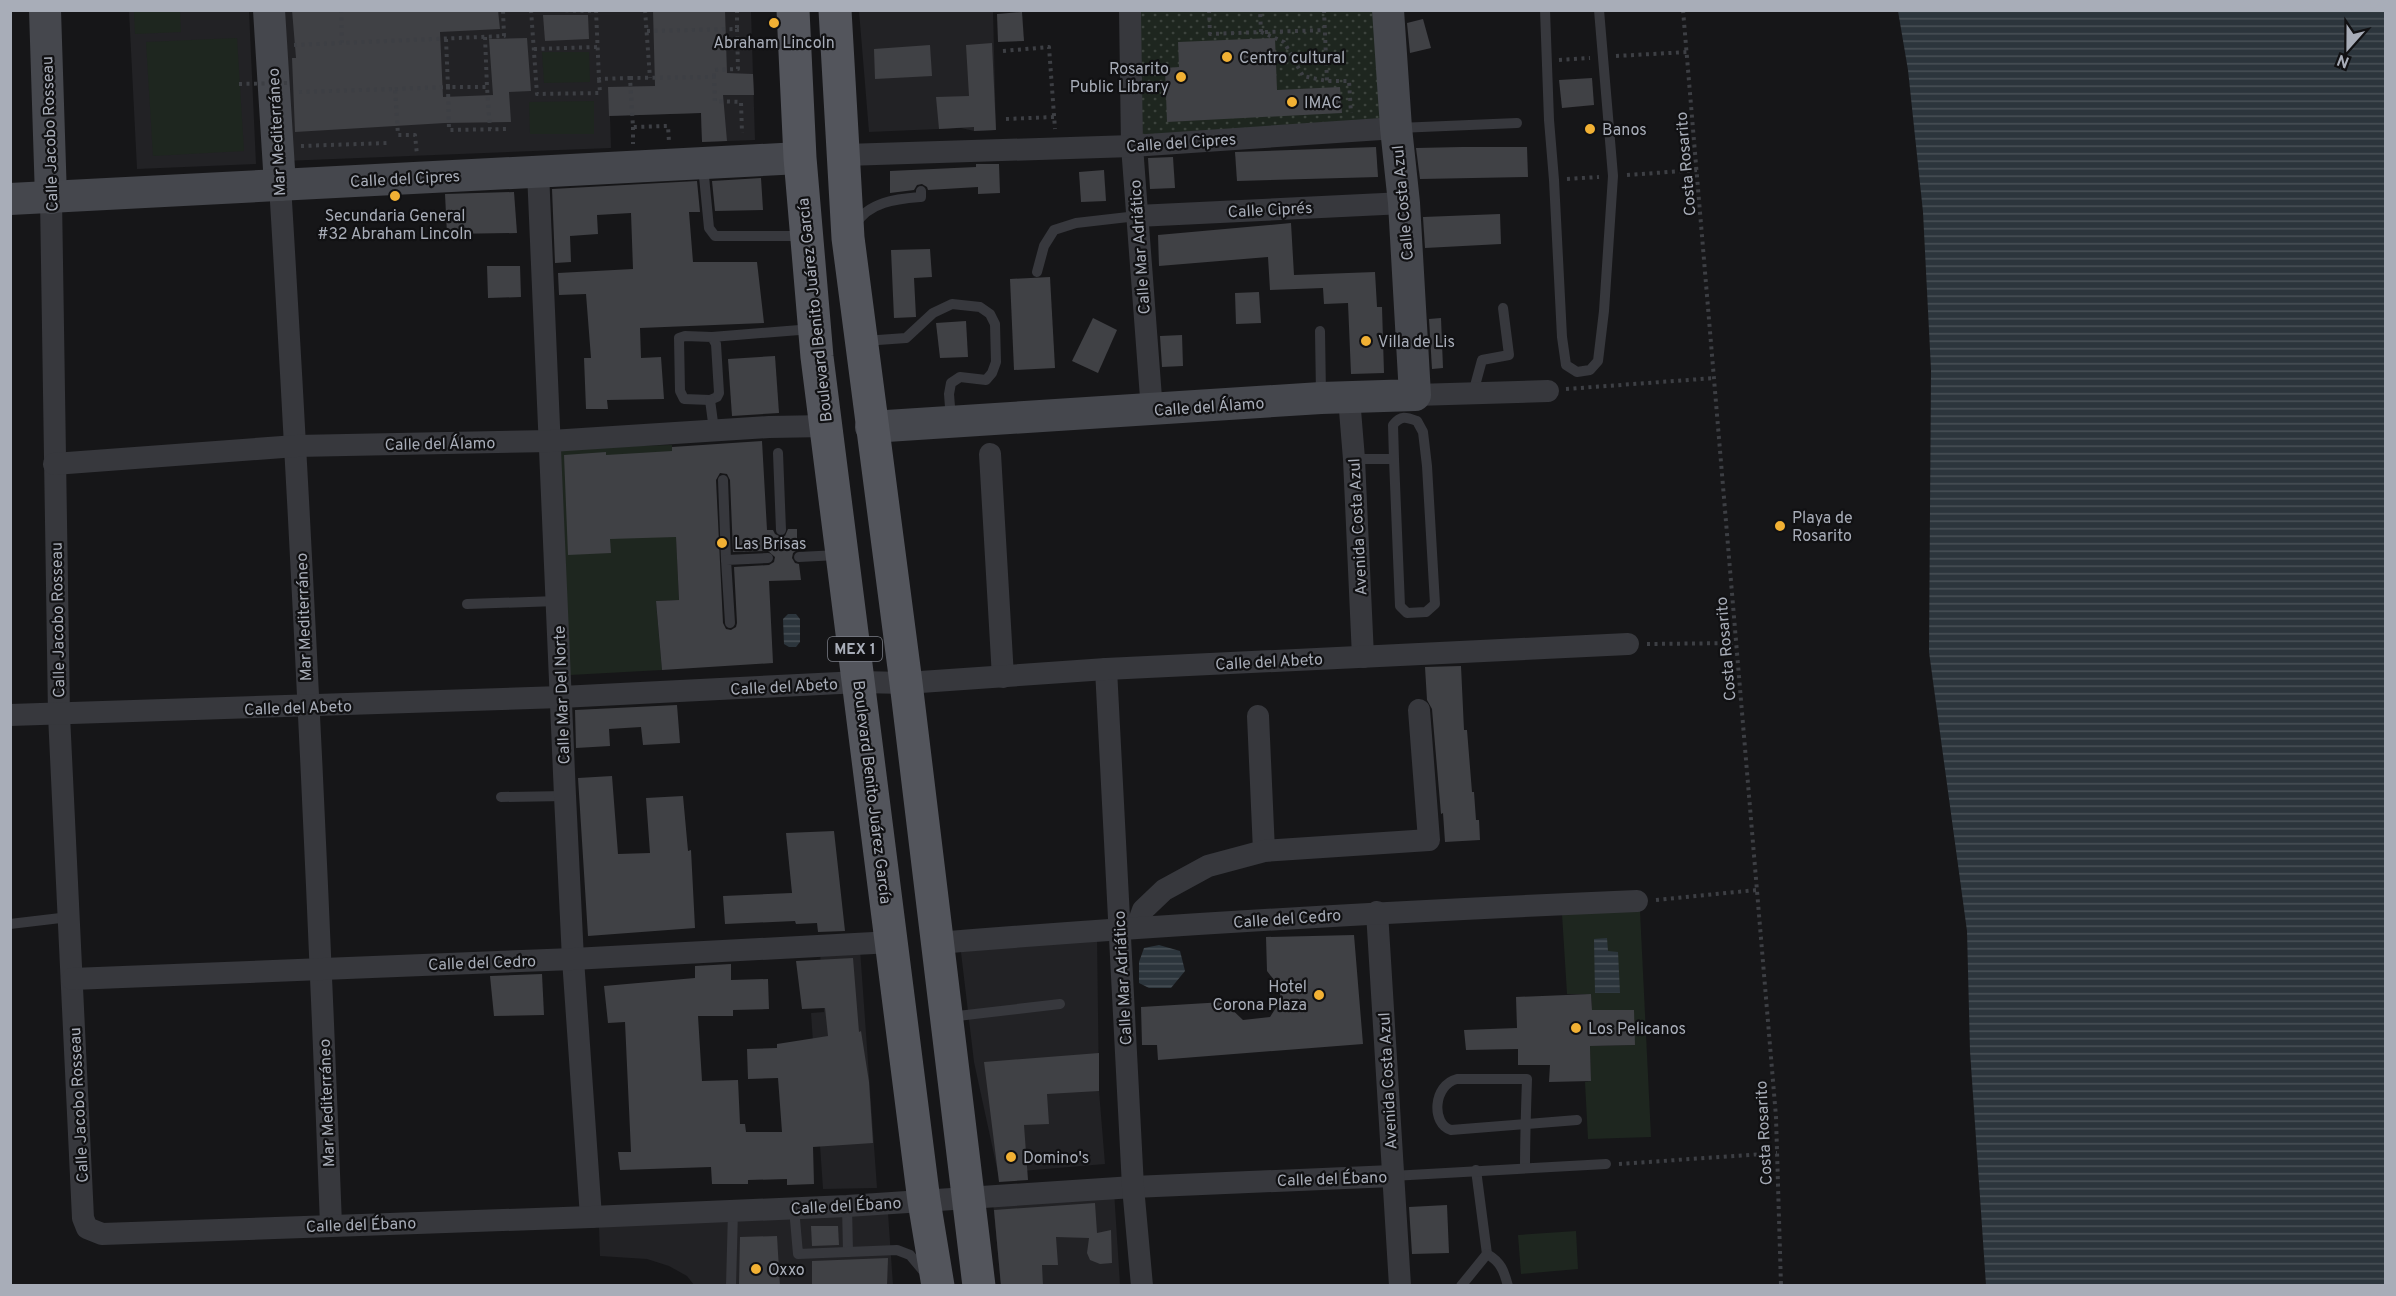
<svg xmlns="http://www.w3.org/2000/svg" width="2396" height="1296" font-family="Overpass,sans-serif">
<defs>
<pattern id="park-dots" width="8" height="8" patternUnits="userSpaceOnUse" patternTransform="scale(1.5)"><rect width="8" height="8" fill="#1e261f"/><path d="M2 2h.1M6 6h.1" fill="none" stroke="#3c433d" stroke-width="1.8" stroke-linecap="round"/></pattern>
<pattern id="water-rules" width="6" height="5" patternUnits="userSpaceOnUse" patternTransform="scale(1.5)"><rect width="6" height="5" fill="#2c353c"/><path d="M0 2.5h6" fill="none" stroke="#485056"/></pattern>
</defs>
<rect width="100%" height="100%" fill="#161618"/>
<g fill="#222225">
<path d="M129,11H249L256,164L137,169Z"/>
<path d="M275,11H751L755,140L702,142L701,113L610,116L611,148L284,161Z"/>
<path d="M859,11H993L996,130L974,131L961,128L869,132Z"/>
<path d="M1097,934L1099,1091L1105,1164L998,1173L974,1062L960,944Z"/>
<path d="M860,949L877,1188L823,1189L811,1013L824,1012L820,952Z"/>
<path d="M1114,1190L1120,1285H1001L993,1202Z"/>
<path d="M888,1213L893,1285H694L687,1276L669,1266L647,1259L600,1256L599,1227Z"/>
</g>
<g fill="#1e261f">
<path d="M134,11H180L181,32L135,34Z"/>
<path d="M237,38L244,151L153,156L146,42Z"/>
<path d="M542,52H589L590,82L544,83Z"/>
<path d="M594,101V134H530L529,102Z"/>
<path d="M672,445L679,600L656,601L662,670L570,675L560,448Z"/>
<path d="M1640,911L1651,1137L1588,1139L1585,1082L1591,1081L1590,1046L1635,1045L1592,1010L1591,994H1567L1562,914Z"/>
<path d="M1576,1231L1578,1269L1521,1274L1518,1235Z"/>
</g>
<path fill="url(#park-dots)" d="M1130,11H1388L1396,128L1132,146Z"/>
<g fill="url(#water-rules)">
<path d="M1898,11H2385V1285H1986L1970,1051L1967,931L1929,652L1931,370L1923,212L1908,70Z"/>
<path d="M788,614H796L800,619V642L796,647H789L784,644L783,619Z"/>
<path d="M1607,938L1608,951L1618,952L1620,993H1595L1594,939Z"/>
<path d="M1159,945L1180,951L1185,971L1171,988H1149L1139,983V962L1144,948Z"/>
</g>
<g fill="#404145" fill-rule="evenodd">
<path d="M292,10H498L500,29L440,32L443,97L493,95L489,39L527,38L531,91L509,92L511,122L445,123L295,132L292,58H296Z"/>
<path d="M653,10H725L727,73L753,74L754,95H723L727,141L702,142L701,113L609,116L608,87L655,86Z"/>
<path d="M1022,12L1024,41L998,42L997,14Z"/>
<path d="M543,15H588L589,39L545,41Z"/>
<path d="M1423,19L1431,48L1410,53L1407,23Z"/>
<path d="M1275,38L1277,90L1340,87L1342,113L1167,122L1165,68L1179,67L1178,42Z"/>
<path d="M992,43L996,130L974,131V127L939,129L936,97L969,96L966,45Z"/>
<path d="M930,45L932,76L875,79L874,49Z"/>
<path d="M1592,78L1594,105L1562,108L1559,80Z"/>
<path d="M1376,147L1378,177L1237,181L1235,152Z"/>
<path d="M1462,147H1527L1528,177L1420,179L1416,148Z"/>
<path d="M1173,157L1175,188L1150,189L1148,158Z"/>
<path d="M976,164H999L1000,193L978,194V187L928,190L927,187L922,184L917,185L914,190L890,193V171L976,167Z"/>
<path d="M1104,170L1106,201L1081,202L1079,172Z"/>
<path d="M761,178L763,210L715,211L712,181Z"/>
<path d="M697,181L700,212H689L693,262H757L764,323L640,328L641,358L661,357L664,399L607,400L608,409H586L584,358H591L586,294L559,295L558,273L633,269L631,213L597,215L598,234L570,236L571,262L555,263L552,189Z"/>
<path d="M514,192L517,233L447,234L445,194Z"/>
<path d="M1500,214L1501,244L1425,248L1423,217Z"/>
<path d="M1291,223L1294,275L1375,272L1377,307H1382L1384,373L1351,374L1348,303L1324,304L1323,288L1270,290L1268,257L1159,266L1158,235Z"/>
<path d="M930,249L932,277L914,278L916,317L894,318L891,250Z"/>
<path d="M487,266H520L521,297L488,298Z"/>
<path d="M1050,277L1055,368L1014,370L1010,279Z"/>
<path d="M1259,292L1261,323L1236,324L1235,293Z"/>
<path d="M1093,318L1117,330L1098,373L1072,361Z"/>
<path d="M1441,318L1443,368L1432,369L1429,319Z"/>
<path d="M966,321L968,357L940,358L936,323Z"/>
<path d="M1182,335L1183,366L1162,367L1160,336Z"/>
<path d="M775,356L779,413L732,416L728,359Z"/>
<path d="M762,441L767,530H773L775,534L781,537L785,536L788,529H797V550L793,553L792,558L795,563L799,564L801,580L769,581L773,663L662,670L656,601L679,600L676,537L610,539L611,553L568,555L564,455L606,452V455L672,451V447ZM720,473L727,474L730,480L733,552L768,551L775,557L774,562L769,565L734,567L737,623L736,627L731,630L726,629L723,623L716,480Z"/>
<path d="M1461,666L1464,730H1467L1472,792H1474L1476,820H1479L1480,840L1445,842L1443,813L1441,814L1432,709L1427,700L1425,667Z"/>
<path d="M677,705L680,743L643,745L641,727L609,729L610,746L576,748L575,710Z"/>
<path d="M612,776L618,854L650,853L646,798L683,796L688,851L691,850L695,928L588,936L578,778Z"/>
<path d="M834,831L845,931L818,932L817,923L796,924L795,921L725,924L723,896L792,893L786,833Z"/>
<path d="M1354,935L1363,1044L1158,1060L1157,1045H1142L1141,1007L1224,1002L1243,1020L1270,1017L1279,1003L1281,989L1267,971L1266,937Z"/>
<path d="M853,958L859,1032L861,1031L869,1082L873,1143L813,1147L814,1184L787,1185V1179L748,1180V1184H712L711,1167L620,1170L618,1152H631L625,1022L608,1023L604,986L695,978V966L731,964V980L768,979L769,1009L733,1010V1016H698L702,1081L738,1080L740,1124H745L746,1132H782L778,1078L748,1079L747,1049L777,1048V1044L828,1036L825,1008L802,1009L796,961Z"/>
<path d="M542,974L544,1015L494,1016L490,976Z"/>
<path d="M1591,994L1592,1010H1634L1635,1045L1590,1046L1591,1081L1549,1082L1550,1065H1518V1049L1466,1050L1464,1030L1517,1028L1516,997Z"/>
<path d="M1099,1053V1091L1047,1094L1049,1124L1024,1125L1028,1180L999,1182L984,1062Z"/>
<path d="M1095,1203L1097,1233L1111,1230L1112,1263L1100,1264L1090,1260L1087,1253L1089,1238L1056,1237L1058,1265H1042L1043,1286H1001L994,1210Z"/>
<path d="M1447,1205L1449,1253L1412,1254L1409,1207Z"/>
<path d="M811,1226H838L839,1245L812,1246Z"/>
<path d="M777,1236L780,1286H739L740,1237Z"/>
<path d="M888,1258L887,1286H812V1261Z"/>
</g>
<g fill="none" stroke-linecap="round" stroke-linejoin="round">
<g stroke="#3d3f44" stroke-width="4" stroke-dasharray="3 4.5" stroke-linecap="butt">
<path d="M341,10L342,43"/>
<path d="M531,10L537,94L600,93L599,79"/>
<path d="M558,10L596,11"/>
<path d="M596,10L599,79L630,78L633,127L668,126L669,142"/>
<path d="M645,10L650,78"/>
<path d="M737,10V29"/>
<path d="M1209,10L1210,34L1261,32L1260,10"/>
<path d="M1324,10L1327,81"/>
<path d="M1683,10L1776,1117L1781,1286"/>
<path d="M647,31L737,29L738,69L714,70V77"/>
<path d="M1261,32L1284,42L1303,76L1327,81H1349L1351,113"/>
<path d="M1265,32L1325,30"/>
<path d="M485,37L487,87"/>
<path d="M446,39L448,87H487L490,129"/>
<path d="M294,45L504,36L503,10"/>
<path d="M534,49L598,47"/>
<path d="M1003,51L1049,47L1055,129"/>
<path d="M1616,56L1687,52"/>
<path d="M1559,60L1590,58"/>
<path d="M630,78L714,77L715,101L741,102L742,133"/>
<path d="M395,89L448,87L449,130L508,129"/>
<path d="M299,92L395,89L398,135H415L417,155"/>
<path d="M1006,119L1054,117"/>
<path d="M633,127V144"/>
<path d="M301,146L387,143"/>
<path d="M1627,175L1697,170"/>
<path d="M1567,179L1599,177"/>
<path d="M1566,389L1715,378"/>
<path d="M1647,644L1736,643"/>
<path d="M1656,900L1757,890"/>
<path d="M1619,1164L1777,1153"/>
</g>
<g stroke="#37383d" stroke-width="10">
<path d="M1545,10L1549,120L1554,180L1562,337L1566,365L1577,372L1590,370L1598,361L1604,311L1613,176L1599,10"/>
<path d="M1398,128L1517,123"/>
<path d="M703,166L709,228L715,236H804"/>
<path d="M855,225C869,201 897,199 921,197V191"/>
<path d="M1037,272L1044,246L1054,230L1076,223L1137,216"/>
<path d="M1320,331L1321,395"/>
<path d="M712,337L716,344L719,393L717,397L710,400L684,399L680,391L679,338L685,336L712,337L812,329"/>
<path d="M864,341L906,338L933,313L952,304L980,307L990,314L995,324L996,362L992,373L986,380L960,377L951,383L949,394L951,420"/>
<path d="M1473,393L1482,360L1509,355L1503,308"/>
<path d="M710,400L714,430"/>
<path d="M778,453L781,530"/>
<path d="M1354,459H1394L1400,606L1407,613L1426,612L1435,604L1427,466L1423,432L1417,421C1406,417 1401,415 1393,425L1394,459"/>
<path d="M723,480L726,560"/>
<path d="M799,557L838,555"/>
<path d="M467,604L557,601"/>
<path d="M730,623L726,560L768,558"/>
<path d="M501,797L565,796"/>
<path d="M10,924L69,917"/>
<path d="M949,1017L1060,1004"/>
<path d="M1525,1168C1525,1138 1526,1108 1527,1079H1457C1433,1085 1431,1124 1451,1130L1577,1120"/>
<path d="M1476,1170L1487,1254"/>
<path d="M1392,1176L1606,1164"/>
<path d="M847,1206L848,1252"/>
<path d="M794,1208L798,1254L897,1250L910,1255L925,1273"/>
<path d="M1487,1254C1501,1262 1504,1271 1508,1286"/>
<path d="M731,1286L733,1211"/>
<path d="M1461,1286L1487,1254"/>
</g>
<g stroke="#37383d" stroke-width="22">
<path d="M1130,10L1132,146L1152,411"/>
<path d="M845,155L1132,146L1396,128"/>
<path d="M538,172L565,796L573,959L591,1217"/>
<path d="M280,185C301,531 318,878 331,1225"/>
<path d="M51,198L59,715L83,1218L87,1228L102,1234L591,1217L847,1206L1133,1187L1392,1176"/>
<path d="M1137,216L1404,203"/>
<path d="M1415,395L1548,391"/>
<path d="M1349,398L1354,459L1363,657"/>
<path d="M990,454L1003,677"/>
<path d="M54,464L296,446L551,441L769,427L826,426"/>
<path d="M1106,669L1133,1187L1142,1286"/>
<path d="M10,715L561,697L859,682L906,683L1106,669L1628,644"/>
<path d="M1258,716L1264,851"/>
<path d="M1377,912L1400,1286"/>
<path d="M1137,927L1143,910L1164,890L1208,866L1264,851L1429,840L1419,710"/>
<path d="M937,943C1170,924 1403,911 1637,901"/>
<path d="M72,979L573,959L892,942"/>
</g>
<g stroke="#45474d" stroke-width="32">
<path d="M45,10L51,198"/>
<path d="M269,10L280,185"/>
<path d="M10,199L800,158"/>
<path d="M871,427L1321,398L1415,395L1404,203L1396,128L1388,10"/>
</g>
<g stroke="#53555c" stroke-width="33">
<path d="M793,10L800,158L817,357L924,1201L938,1286"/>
<path d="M835,10L848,238L906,683L979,1286"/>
</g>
<path stroke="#3d3f44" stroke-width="4" stroke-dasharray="3 4.5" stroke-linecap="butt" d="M239,84L287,83"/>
</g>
<g fill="#f2b134" stroke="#111113" stroke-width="2">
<circle cx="774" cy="23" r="6"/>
<circle cx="1227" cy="57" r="6"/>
<circle cx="1181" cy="77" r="6"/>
<circle cx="1292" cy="102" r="6"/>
<circle cx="1590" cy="129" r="6"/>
<circle cx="395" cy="196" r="6"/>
<circle cx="1366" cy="341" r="6"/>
<circle cx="1780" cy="526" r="6"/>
<circle cx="722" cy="543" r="6"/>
<circle cx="1319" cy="995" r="6"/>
<circle cx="1576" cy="1028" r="6"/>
<circle cx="1011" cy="1157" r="6"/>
<circle cx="756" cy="1269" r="6"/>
</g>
<g text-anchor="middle" stroke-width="4.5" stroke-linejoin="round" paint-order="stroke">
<rect fill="#111113" stroke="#7b7e86" stroke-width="1.5" x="828" y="637" width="54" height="24" rx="4.5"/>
<g font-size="15" font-weight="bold" fill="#a8adb8">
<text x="855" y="654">MEX 1</text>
</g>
<g font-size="16" fill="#a8adb8" stroke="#111113" text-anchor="start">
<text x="774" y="48" text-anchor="middle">Abraham Lincoln</text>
<text x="1239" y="63">Centro cultural</text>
<text x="1169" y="74" text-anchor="end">Rosarito<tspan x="1169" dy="18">Public Library</tspan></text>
<text x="1304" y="108">IMAC</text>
<text x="1602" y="135">Banos</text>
<text x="395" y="221" text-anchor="middle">Secundaria General<tspan x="395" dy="18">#32 Abraham Lincoln</tspan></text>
<text x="1378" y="347">Villa de Lis</text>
<text x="1792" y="523">Playa de<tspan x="1792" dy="18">Rosarito</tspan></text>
<text x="734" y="549">Las Brisas</text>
<text x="1307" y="992" text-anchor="end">Hotel<tspan x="1307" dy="18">Corona Plaza</tspan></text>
<text x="1588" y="1034">Los Pelicanos</text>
<text x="1023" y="1163">Domino's</text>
<text x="768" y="1275">Oxxo</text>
</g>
<g font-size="16" fill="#a8adb8" stroke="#111113">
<text transform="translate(276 132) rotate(-93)" y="6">Mar Mediterráneo</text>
<text transform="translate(49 134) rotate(-92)" y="6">Calle Jacobo Rosseau</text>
<text transform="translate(1181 142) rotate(-4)" y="6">Calle del Cipres</text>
<text transform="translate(1685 164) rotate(-95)" y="6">Costa Rosarito</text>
<text transform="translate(405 178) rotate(-3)" y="6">Calle del Cipres</text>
<text transform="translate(1402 203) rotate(-95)" y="6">Calle Costa Azul</text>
<text transform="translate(1270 209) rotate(-3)" y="6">Calle Ciprés</text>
<text transform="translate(1139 247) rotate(-94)" y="6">Calle Mar Adriático</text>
<text transform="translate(814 310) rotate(-96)" y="6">Boulevard Benito Juárez García</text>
<text transform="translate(1209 406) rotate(-4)" y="6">Calle del Álamo</text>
<text transform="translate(440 443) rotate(-1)" y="6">Calle del Álamo</text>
<text transform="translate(1357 527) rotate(-93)" y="6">Avenida Costa Azul</text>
<text transform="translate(303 617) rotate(-92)" y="6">Mar Mediterráneo</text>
<text transform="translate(57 620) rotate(-91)" y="6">Calle Jacobo Rosseau</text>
<text transform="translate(1725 649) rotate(-95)" y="6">Costa Rosarito</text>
<text transform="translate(1269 661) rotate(-3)" y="6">Calle del Abeto</text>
<text transform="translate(784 686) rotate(-3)" y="6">Calle del Abeto</text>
<text transform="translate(561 695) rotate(-92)" y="6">Calle Mar Del Norte</text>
<text transform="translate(298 707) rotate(-2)" y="6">Calle del Abeto</text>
<text transform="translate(873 792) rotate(83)" y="6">Boulevard Benito Juárez García</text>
<text transform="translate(1287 918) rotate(-4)" y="6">Calle del Cedro</text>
<text transform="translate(482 962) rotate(-2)" y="6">Calle del Cedro</text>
<text transform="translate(1122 978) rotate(-93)" y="6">Calle Mar Adriático</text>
<text transform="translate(1387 1081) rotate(-93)" y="6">Avenida Costa Azul</text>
<text transform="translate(326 1103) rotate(-92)" y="6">Mar Mediterráneo</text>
<text transform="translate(78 1105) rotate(-93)" y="6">Calle Jacobo Rosseau</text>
<text transform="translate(1763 1133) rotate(-93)" y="6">Costa Rosarito</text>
<text transform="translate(1332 1178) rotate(-2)" y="6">Calle del Ébano</text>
<text transform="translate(846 1205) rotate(-3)" y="6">Calle del Ébano</text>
<text transform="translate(361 1224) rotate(-2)" y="6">Calle del Ébano</text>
</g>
</g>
<rect width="2396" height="1296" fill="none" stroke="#a8adb8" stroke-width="24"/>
<g transform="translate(2348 48) rotate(201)" stroke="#111113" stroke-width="4.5" paint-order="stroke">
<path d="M0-4.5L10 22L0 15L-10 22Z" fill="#a8adb8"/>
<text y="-9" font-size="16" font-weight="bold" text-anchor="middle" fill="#a8adb8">N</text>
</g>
</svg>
